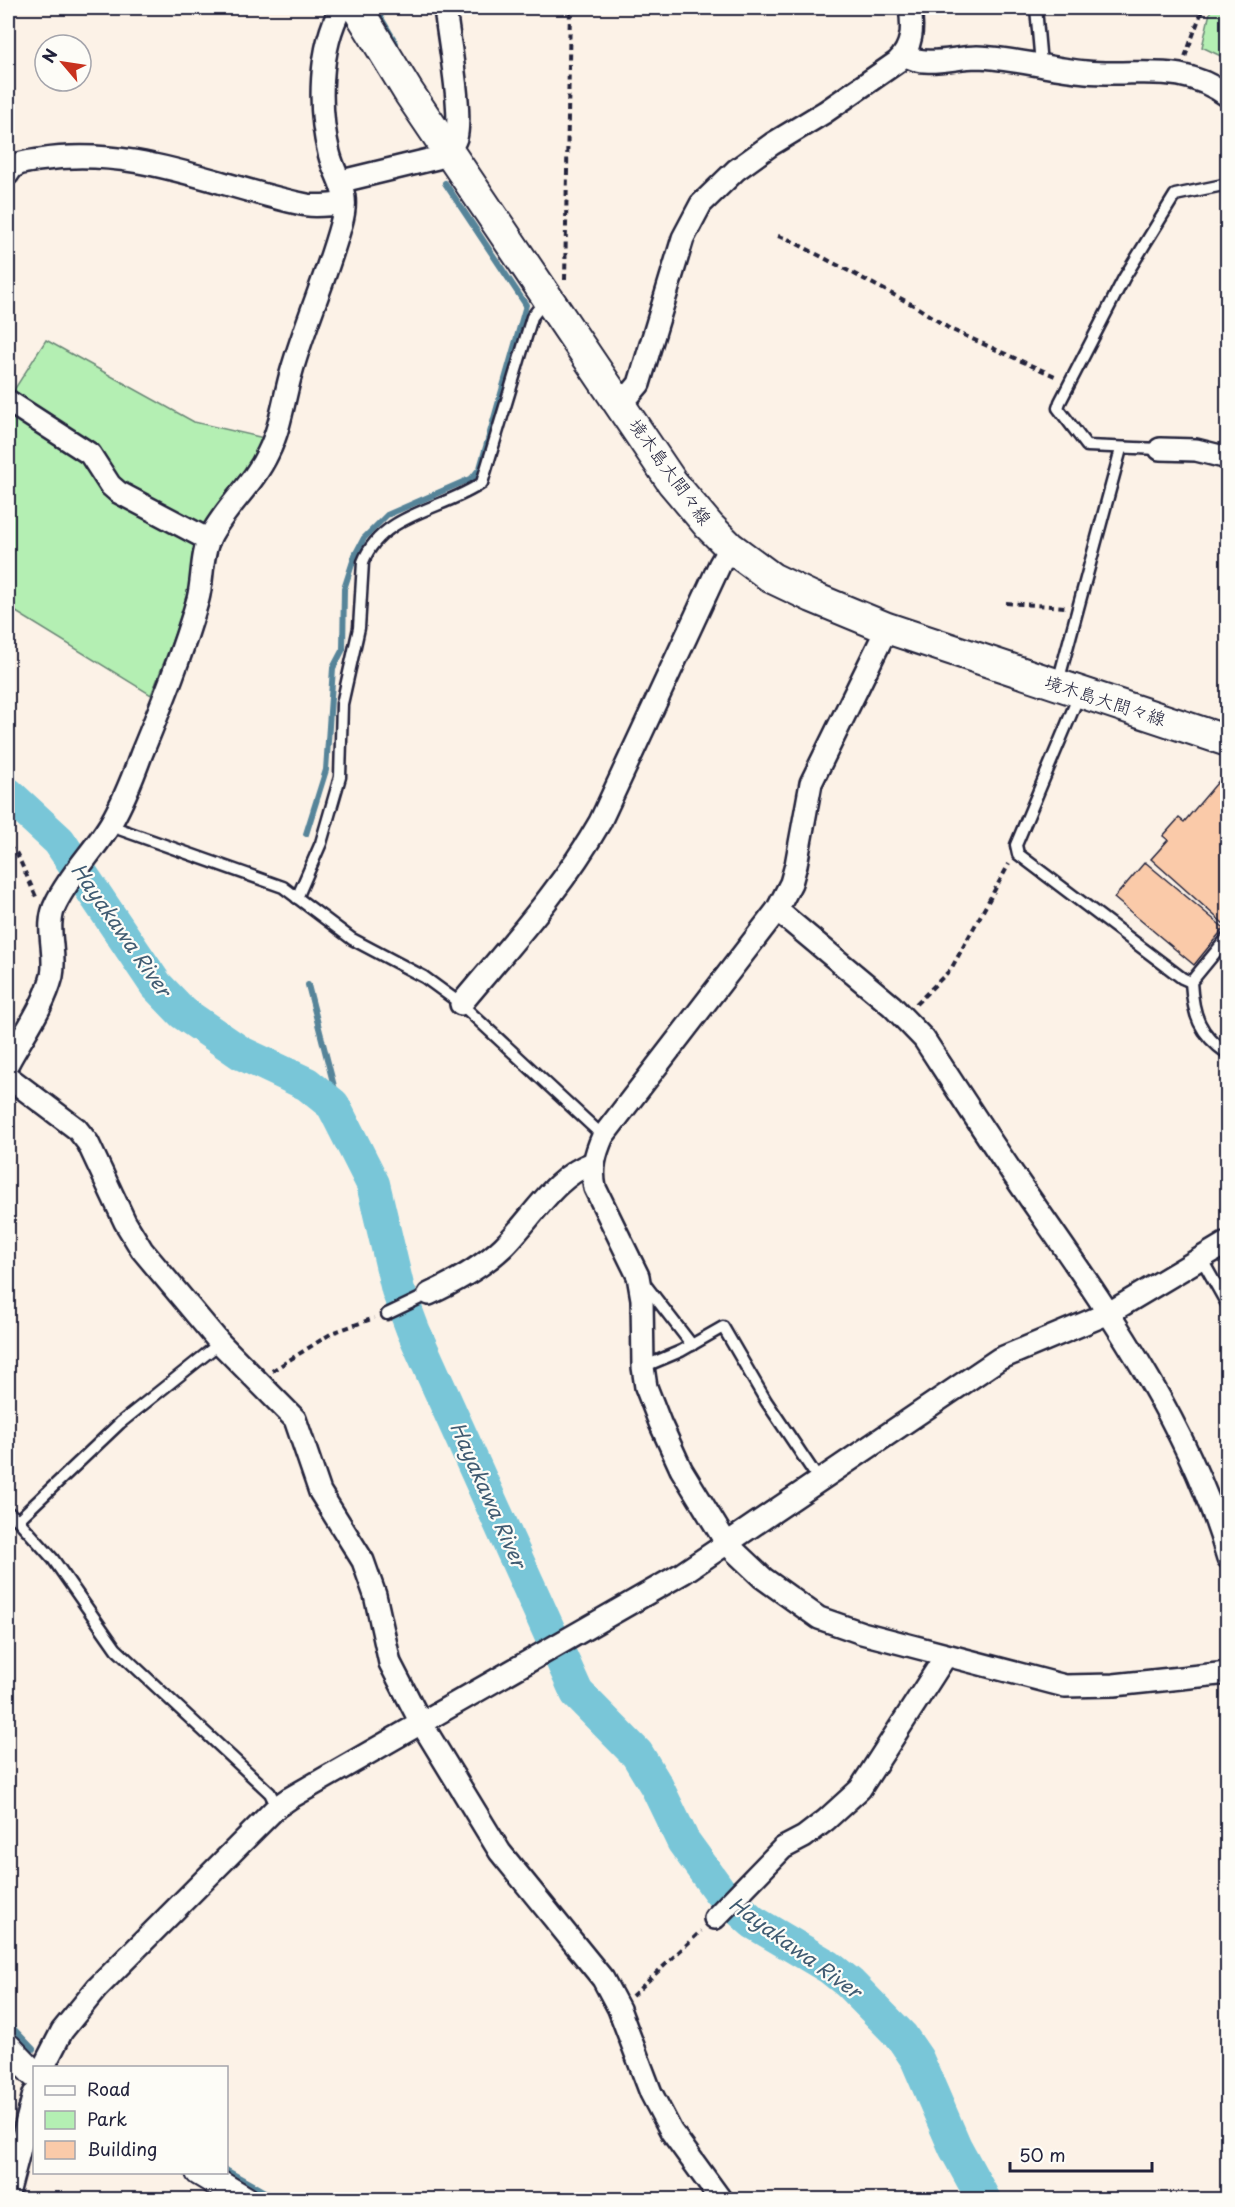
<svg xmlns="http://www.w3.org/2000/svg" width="1235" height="2207" font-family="'Playpen Sans','Klee One',sans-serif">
<rect width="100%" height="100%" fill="#fcf2e7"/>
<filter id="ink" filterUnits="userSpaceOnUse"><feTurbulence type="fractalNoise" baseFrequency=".0167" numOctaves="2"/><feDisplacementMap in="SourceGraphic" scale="12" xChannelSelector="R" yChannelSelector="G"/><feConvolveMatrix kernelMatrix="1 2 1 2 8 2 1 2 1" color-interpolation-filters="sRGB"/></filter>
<g filter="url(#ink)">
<g fill="#b4efb3" stroke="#6b8877" stroke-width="1.5">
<path d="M1211,8H1227V59L1202,47Z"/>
<path d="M46,340L194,422L264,438L246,474L208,526L202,527L126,488L12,393Z"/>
<path d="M8,410L80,457L119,505L199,545C190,598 171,645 151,695L8,607Z"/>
</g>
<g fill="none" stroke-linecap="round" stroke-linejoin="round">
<g stroke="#568499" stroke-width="6">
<path d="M375,8L396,43"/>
<path d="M306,834L326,770L333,668L343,649L344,589L355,555L364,538L387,515L472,478L480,468L526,305L445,183"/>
<path d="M308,985L335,1090L333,1105"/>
<path d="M8,2023L33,2049"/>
<path d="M226,2170L279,2200"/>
</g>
<path stroke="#79c6d8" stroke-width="34" d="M8,794L59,841L156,985L183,1013L241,1053L307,1084L333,1105L373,1184L398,1290L413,1330L577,1693L637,1754L657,1787L683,1841L720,1892L753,1922L829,1967L849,1983L902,2037L917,2059L955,2147L984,2200"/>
</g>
<g fill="#facaa9" stroke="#22223b" stroke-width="1.5">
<path d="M1228,770V925H1225L1151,859L1168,840L1163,836L1179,818L1184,822Z"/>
<path d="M1145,862L1224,928L1194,965L1114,898Z"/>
</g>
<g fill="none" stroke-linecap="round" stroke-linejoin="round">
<defs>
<g id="service">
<path d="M1036,8L1041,64"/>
<path d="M1160,449L1087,446L1058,408L1060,402L1124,278L1175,195L1228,184"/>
<path d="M1058,682L1121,449"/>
<path d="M1080,693L1016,845L1018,854L1182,978L1191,982"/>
<path d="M111,822L119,829L283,887L352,939L424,977L461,1004L603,1136"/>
<path d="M297,898L321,843L340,777L342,704L359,628L363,562C382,513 443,510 482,483L532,317L546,299"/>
<path d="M1228,937L1191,982C1193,1015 1199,1034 1228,1054"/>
<path d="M1201,1258L1228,1306"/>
<path d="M644,1283L692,1345"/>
<path d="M387,1314L429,1294"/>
<path d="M643,1367L681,1351L723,1327L766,1401L819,1480"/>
<path d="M8,1512L18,1520L120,1423L220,1343"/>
<path d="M18,1520L53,1559L116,1649L270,1793L277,1807"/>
</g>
<g id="minor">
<path d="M905,55C924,68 955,57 977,57C1014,58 1050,69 1086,72C1140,77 1180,61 1228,96"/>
<path d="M8,174C14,162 27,162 39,160C137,145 214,186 307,205C319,207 332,204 344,204"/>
<path d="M342,181L437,158C445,152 453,147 456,138C463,112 448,37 445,8"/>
<path d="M8,401L90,454L110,485L118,492L209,540"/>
<path d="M621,405L639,384L683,238L701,204L736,170L772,144L825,112L897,62C913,47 913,28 910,8"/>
<path d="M1160,449L1196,450L1228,458"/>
<path d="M887,628L811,783L796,865L791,883L777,910L603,1136C595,1154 591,1169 595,1188L638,1276L642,1299L643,1367L646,1387L660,1423L681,1469L727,1544L763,1578L819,1618L862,1633L1065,1686L1114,1685L1228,1673"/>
<path d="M777,910L892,1006L924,1039C956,1088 988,1138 1022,1187C1103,1304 1188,1419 1228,1558"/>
<path d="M461,1004C510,945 562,889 600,822L720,564L730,547"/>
<path d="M8,1063C23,1035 44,1007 52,976C57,952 44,926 56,903C70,874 95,850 111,823C123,802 133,777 141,755C162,704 183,652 198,599C203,580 201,555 210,537C226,506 253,485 268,453C281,427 284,397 292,370C306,321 328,273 341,224C351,190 336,181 329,153C318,108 319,48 341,8"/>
<path d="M8,1077L77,1129L88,1143L125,1222L142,1250L220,1343L295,1419L320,1492L363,1561L375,1595L390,1663L420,1721L500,1852L603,1979L619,2009L651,2093L671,2131L721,2200"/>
<path d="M429,1294C455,1282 482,1267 503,1247C532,1219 554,1176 593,1163"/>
<path d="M715,1918L783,1848L804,1837L826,1820L860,1789L945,1657"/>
<path d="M43,2068L62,2031L97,1988L277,1807L290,1798L683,1573L999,1359L1109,1313L1228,1242"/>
<path d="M8,2194L34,2094"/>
</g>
<g id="tertiary">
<path d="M8,2047L34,2074"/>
<path d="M199,2172L246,2200"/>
</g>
<path id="secondary" d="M357,8L409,93L672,482L709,526L730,547L772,578L812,597L887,628L1228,741"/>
</defs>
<use href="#service" stroke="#22223b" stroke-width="15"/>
<use href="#minor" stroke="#22223b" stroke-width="26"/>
<use href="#tertiary" stroke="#22223b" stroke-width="30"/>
<use href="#secondary" stroke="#22223b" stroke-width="34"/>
<g stroke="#22223b" stroke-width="4" stroke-dasharray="6 4.5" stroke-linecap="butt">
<path d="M1185,57L1203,8"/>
<path d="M778,236L788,239L915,306L950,329L1057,377"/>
<path d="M565,280L570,8"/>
<path d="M1006,603L1065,607"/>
<path d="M8,846L17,854L37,899"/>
<path d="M916,1004L951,969L1009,864"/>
<path d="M272,1371L332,1333L374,1318"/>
<path d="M632,1996L701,1931"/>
</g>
<use href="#service" stroke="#fdfcf7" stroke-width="10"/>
<use href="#minor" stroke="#fdfcf7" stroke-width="21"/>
<use href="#tertiary" stroke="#fdfcf7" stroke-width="26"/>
<use href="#secondary" stroke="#fdfcf7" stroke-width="30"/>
</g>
</g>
<g text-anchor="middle" stroke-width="4.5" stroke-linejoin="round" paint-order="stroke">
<g font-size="18" fill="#22223b" stroke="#fdfcf7">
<text transform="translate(670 472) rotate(54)" y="6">境木島大間々線</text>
<text transform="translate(1105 701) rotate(18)" y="6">境木島大間々線</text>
</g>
<g font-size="20" font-style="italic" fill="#405b72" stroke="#fdfcf7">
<text transform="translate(121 930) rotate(55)" y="7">Hayakawa River</text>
<text transform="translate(488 1495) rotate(66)" y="7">Hayakawa River</text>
<text transform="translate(795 1948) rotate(36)" y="7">Hayakawa River</text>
</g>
</g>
<rect width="1235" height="2207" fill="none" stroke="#fdfcf7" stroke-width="30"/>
<rect x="15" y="15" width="1205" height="2177" fill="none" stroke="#22223b" stroke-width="2" filter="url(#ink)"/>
<rect x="33" y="2066" width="195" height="108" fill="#fdfcf7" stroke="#a5a5ac" stroke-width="1.5"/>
<rect x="45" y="2086" width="30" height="9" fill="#fdfcf7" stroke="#a5a5ac" stroke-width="1.5"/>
<text x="87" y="2096" font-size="18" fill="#22223b">Road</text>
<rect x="45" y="2111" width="30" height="18" fill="#b4efb3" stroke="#a5a5ac" stroke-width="1.5"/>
<text x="87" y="2126" font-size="18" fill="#22223b">Park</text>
<rect x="45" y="2141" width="30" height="18" fill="#facaa9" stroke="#a5a5ac" stroke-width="1.5"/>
<text x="87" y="2156" font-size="18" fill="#22223b">Building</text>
<g transform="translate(63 63) rotate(299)"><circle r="28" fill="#fdfcf7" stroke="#a5a5ac" stroke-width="1.5"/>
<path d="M0-4.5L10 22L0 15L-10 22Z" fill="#c8321e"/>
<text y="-9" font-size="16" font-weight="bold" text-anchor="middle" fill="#22223b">N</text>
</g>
<path d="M1010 2162v9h142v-9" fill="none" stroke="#22223b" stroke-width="3"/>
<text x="1019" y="2162" font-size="18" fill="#22223b" stroke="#fdfcf7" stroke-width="4.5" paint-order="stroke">50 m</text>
</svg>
